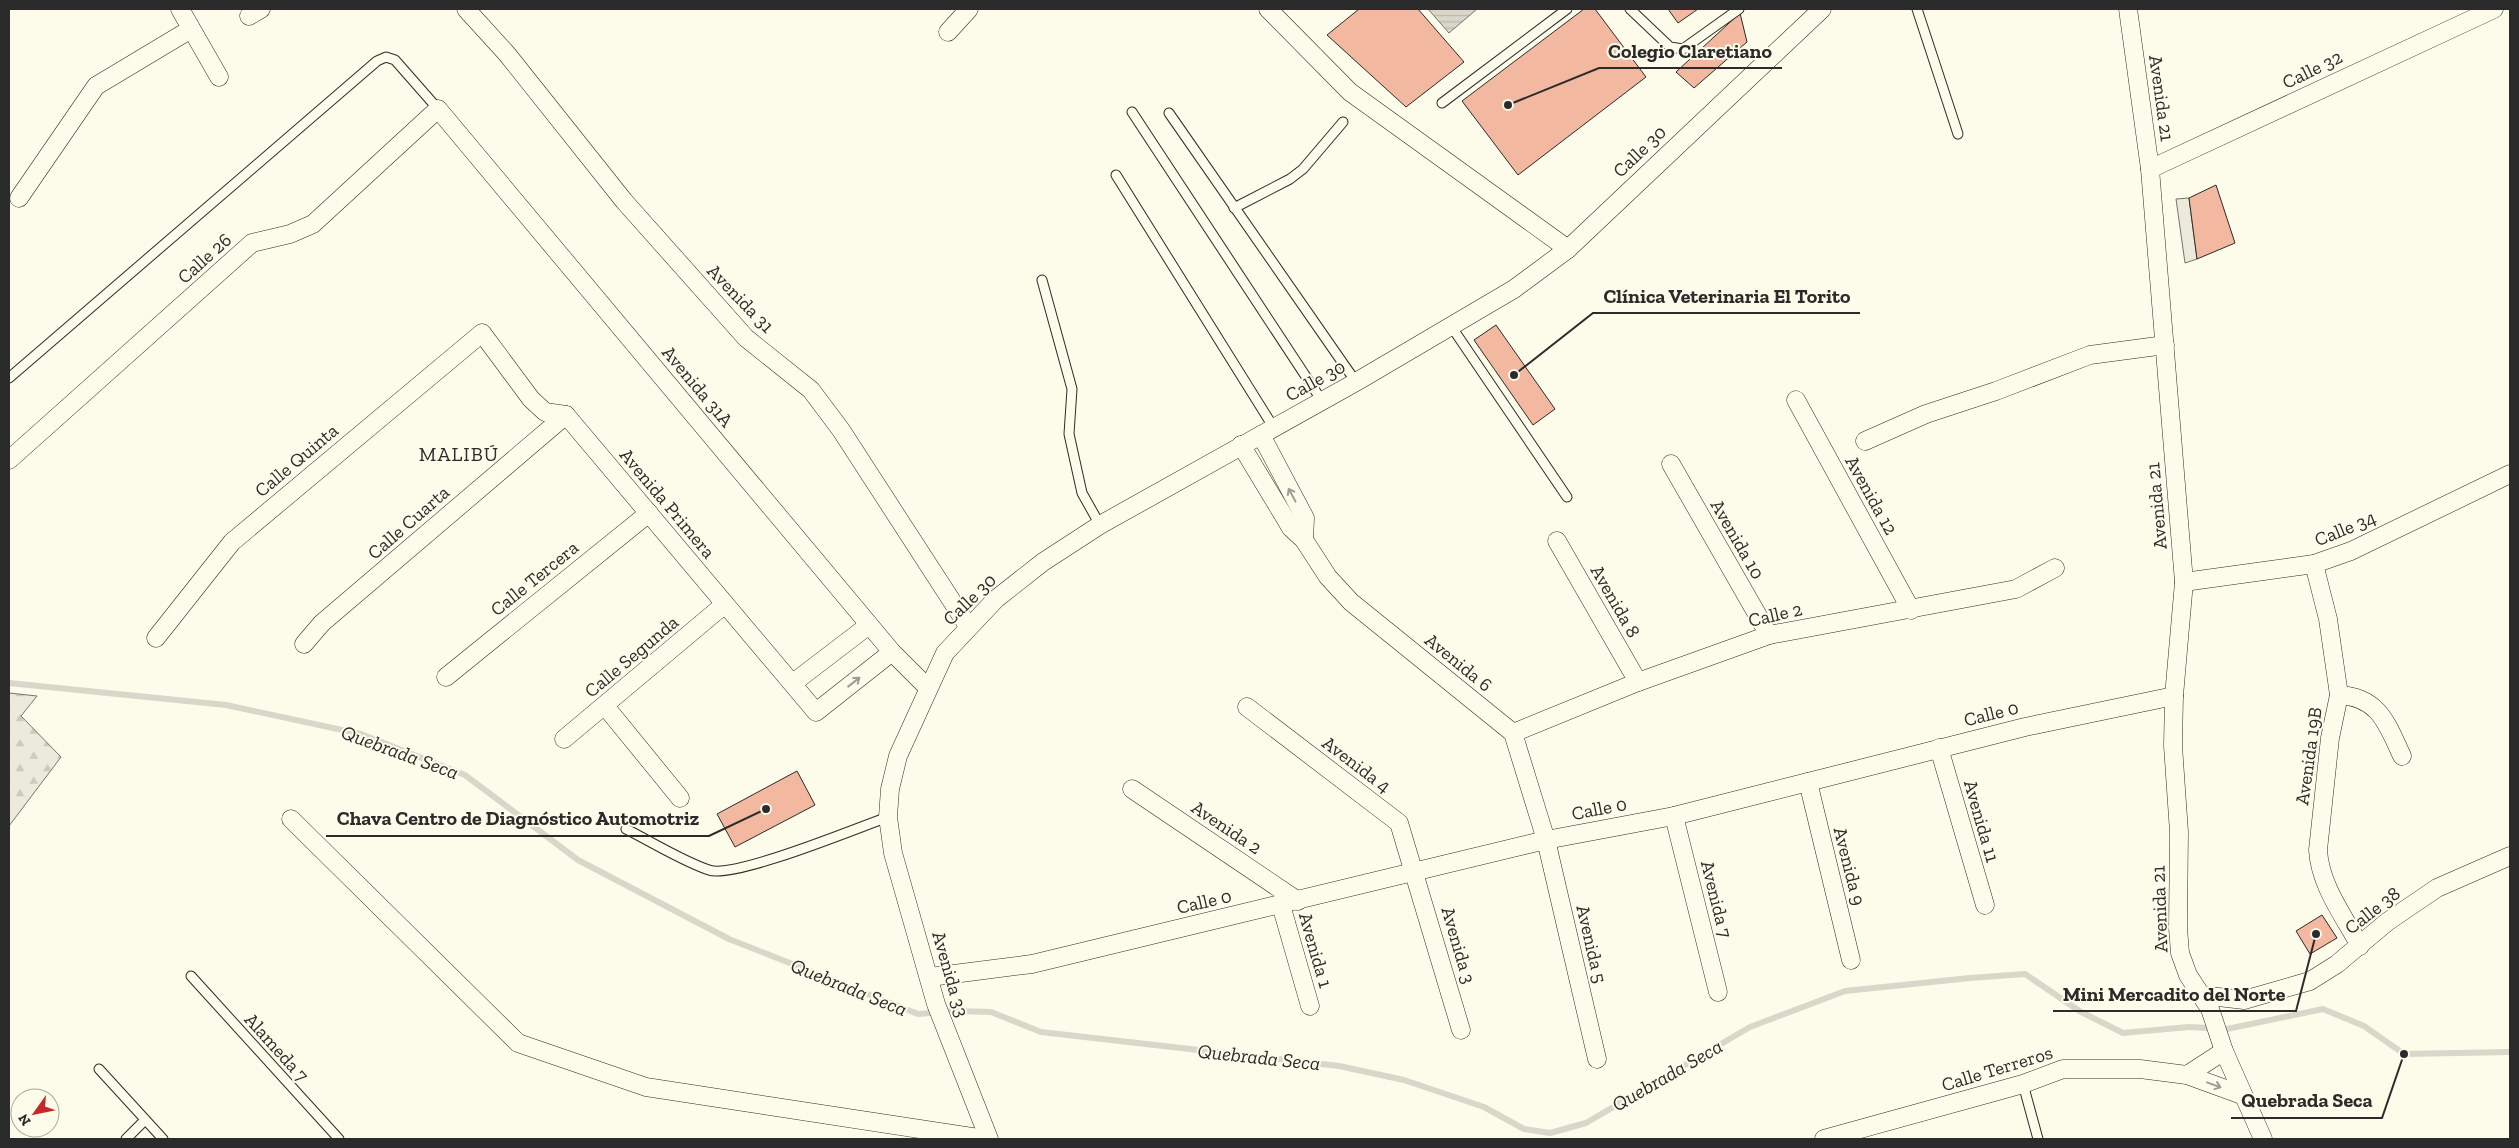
<svg xmlns="http://www.w3.org/2000/svg" width="2519" height="1148" font-family="'Zilla Slab',serif">
<defs>
<pattern id="forest-firs" width="22" height="20" patternUnits="userSpaceOnUse" patternTransform="scale(1.25)"><rect width="22" height="20" fill="#ecebdb"/><path d="M5 1l3.5 6h-7zM16 11l3.5 6h-7z" fill="#cbcabc"/></pattern>
<pattern id="water-rules" width="6" height="5" patternUnits="userSpaceOnUse" patternTransform="scale(1.25)"><rect width="6" height="5" fill="#d8d7c9"/><path d="M0 2.5h6" fill="none" stroke="#bab9ad"/></pattern>
</defs>
<rect width="100%" height="100%" fill="#fdfbea"/>
<path fill="url(#forest-firs)" stroke="#74746e" d="M9,693L37,696L21,716L61,757L9,826Z"/>
<path fill="#eceadb" stroke="#74746e" d="M2189,198L2197,259L2185,263L2176,199Z"/>
<path fill="url(#water-rules)" stroke="#74746e" d="M1428,9H1477L1449,33Z"/>
<g fill="none" stroke-linecap="round" stroke-linejoin="round">
<path stroke="#d8d7c9" stroke-width="6" d="M9,683L226,705L361,734L465,775L578,860L729,939L918,1014L956,1011L991,1012L1041,1032L1339,1066L1404,1080L1484,1107L1524,1129L1550,1133L1586,1123L1750,1027L1845,991L1970,978L2025,974L2081,1012L2123,1033L2189,1027L2227,1029L2323,1009L2364,1026L2404,1054L2510,1052"/>
</g>
<g fill="#f2b8a0" stroke="#2b2b2b">
<path d="M1359,9H1418L1464,62L1406,107L1327,35Z"/>
<path d="M1584,9H1595L1646,77L1518,175L1462,101Z"/>
<path d="M1668,9H1698L1678,23Z"/>
<path d="M1740,13L1747,42L1694,88L1676,72Z"/>
<path d="M2216,185L2235,243L2197,259L2189,198Z"/>
<path d="M1496,325L1555,409L1533,425L1474,340Z"/>
<path d="M797,771L815,805L735,847L717,814Z"/>
<path d="M2322,915L2337,938L2310,954L2296,931Z"/>
</g>
<g fill="none" stroke-linecap="round" stroke-linejoin="round">
<defs>
<g id="lane">
<path d="M1630,9L1670,47L1683,49L1739,9"/>
<path d="M1917,9L1958,134"/>
<path d="M1442,103L1567,9"/>
<path d="M1132,112L1322,401"/>
<path d="M1169,113L1356,382"/>
<path d="M1116,175L1274,428"/>
<path d="M1234,208L1290,179L1303,169L1343,122"/>
<path d="M1042,280L1072,389L1069,434L1082,493L1100,525"/>
<path d="M1451,326L1567,497"/>
<path d="M9,378L377,61L386,57L395,60L438,109"/>
<path d="M626,829C650,841 684,862 709,870C734,879 857,828 888,817"/>
<path d="M191,976L339,1139"/>
<path d="M99,1069L163,1139"/>
<path d="M2023,1084L2038,1139"/>
<path d="M126,1139L145,1120"/>
</g>
<g id="street">
<path d="M180,9L219,77"/>
<path d="M466,9L507,54L624,201L746,338L811,390L841,430L968,626"/>
<path d="M1268,9L1350,92L1568,249"/>
<path d="M2128,9L2150,169L2184,582L2174,696L2173,746L2179,832L2178,928L2180,953L2188,975L2210,1009L2224,1051L2263,1139"/>
<path d="M249,16L261,9"/>
<path d="M948,32L969,9"/>
<path d="M2150,169L2494,9"/>
<path d="M19,198L96,86L191,29"/>
<path d="M1796,400L1911,610"/>
<path d="M1261,435L1305,518L1304,540"/>
<path d="M1865,441L1926,414L1996,391L2090,355L2165,345"/>
<path d="M1241,445L1291,528L1304,540L1328,577L1351,602L1513,733L1546,840L1597,1059"/>
<path d="M9,460L252,243L290,234L313,224L438,109L892,652L927,687"/>
<path d="M1671,464L1769,635"/>
<path d="M1557,541L1638,682"/>
<path d="M2314,564L2328,619L2339,695L2330,738L2318,850C2320,885 2343,915 2360,946"/>
<path d="M2184,582L2314,564L2351,551L2510,474"/>
<path d="M156,638L232,542L482,333L531,399L545,412L566,415L816,712L892,652"/>
<path d="M304,644L322,623L566,415"/>
<path d="M446,677L649,513"/>
<path d="M793,683L869,625"/>
<path d="M2339,695C2379,697 2387,724 2402,756"/>
<path d="M605,706L680,798"/>
<path d="M1247,707L1399,823L1461,1030"/>
<path d="M1513,733L1638,682L1769,635L2016,589L2055,568"/>
<path d="M564,739L725,604"/>
<path d="M1939,748L1985,905"/>
<path d="M1808,782L1851,960"/>
<path d="M1132,789L1298,901"/>
<path d="M1674,816L1718,992"/>
<path d="M291,819L518,1043L646,1087L985,1139"/>
<path d="M1281,905L1310,1006"/>
<path d="M930,977L1032,964L1546,840L1674,816L2025,727L2174,696"/>
<path d="M2201,995L2244,1000L2310,981L2337,964L2387,922L2437,888L2510,856"/>
<path d="M2187,1075L2224,1051"/>
<path d="M989,1139L936,1004L893,853L888,817L890,789L898,756L945,653L996,599L1043,562L1100,525L1356,382L1514,289L1568,249L1822,9"/>
<path d="M1824,1139L2023,1084L2063,1069H2140L2187,1075L2242,1095"/>
</g>
</defs>
<use href="#lane" stroke="#2b2b2b" stroke-width="11"/>
<use href="#street" stroke="#2b2b2b" stroke-width="19"/>
<use href="#lane" stroke="#fdfbea" stroke-width="9"/>
<use href="#street" stroke="#fdfbea" stroke-width="18"/>
</g>
<defs><path id="oneway-shaft" d="M-6 0H5M1.5-3L5.5 0L1.5 3" fill="none" stroke-width="1.6" stroke-linecap="round" stroke-linejoin="round" transform="scale(1.25)"/></defs>
<g stroke="#9e9d94">
<use href="#oneway-shaft" transform="translate(1292 495) rotate(-118)"/>
<use href="#oneway-shaft" transform="translate(854 682) rotate(-38)"/>
<use href="#oneway-shaft" transform="translate(2214 1085) rotate(20)"/>
</g>
<g text-anchor="middle" stroke-width="4" stroke-linejoin="round" paint-order="stroke">
<g font-size="19" fill="#2b2b2b" stroke="#fdfbea">
<text transform="translate(2312 69) rotate(-26)" y="7">Calle 32</text>
<text transform="translate(2162 98) rotate(82)" y="7">Avenida 21</text>
<text transform="translate(1639 151) rotate(-44)" y="7">Calle 30</text>
<text transform="translate(204 258) rotate(-42)" y="7">Calle 26</text>
<text transform="translate(741 298) rotate(46)" y="7">Avenida 31</text>
<text transform="translate(1315 380) rotate(-29)" y="7">Calle 30</text>
<text transform="translate(698 386) rotate(50)" y="7">Avenida 31A</text>
<text transform="translate(296 460) rotate(-40)" y="7">Calle Quinta</text>
<text transform="translate(1872 495) rotate(61)" y="7">Avenida 12</text>
<text transform="translate(668 503) rotate(50)" y="7">Avenida Primera</text>
<text transform="translate(2156 506) rotate(-95)" y="7">Avenida 21</text>
<text transform="translate(408 522) rotate(-41)" y="7">Calle Cuarta</text>
<text transform="translate(2345 528) rotate(-22)" y="7">Calle 34</text>
<text transform="translate(1738 539) rotate(60)" y="7">Avenida 10</text>
<text transform="translate(534 578) rotate(-39)" y="7">Calle Tercera</text>
<text transform="translate(969 599) rotate(-44)" y="7">Calle 30</text>
<text transform="translate(1616 601) rotate(60)" y="7">Avenida 8</text>
<text transform="translate(1775 614) rotate(-13)" y="7">Calle 2</text>
<text transform="translate(631 656) rotate(-40)" y="7">Calle Segunda</text>
<text transform="translate(1459 662) rotate(39)" y="7">Avenida 6</text>
<text transform="translate(1991 713) rotate(-14)" y="7">Calle 0</text>
<text transform="translate(2308 756) rotate(-82)" y="7">Avenida 19B</text>
<text transform="translate(1357 764) rotate(37)" y="7">Avenida 4</text>
<text transform="translate(1599 808) rotate(-11)" y="7">Calle 0</text>
<text transform="translate(1982 821) rotate(74)" y="7">Avenida 11</text>
<text transform="translate(1227 827) rotate(34)" y="7">Avenida 2</text>
<text transform="translate(1850 866) rotate(76)" y="7">Avenida 9</text>
<text transform="translate(1717 899) rotate(76)" y="7">Avenida 7</text>
<text transform="translate(1204 901) rotate(-13)" y="7">Calle 0</text>
<text transform="translate(2159 909) rotate(-92)" y="7">Avenida 21</text>
<text transform="translate(2372 910) rotate(-38)" y="7">Calle 38</text>
<text transform="translate(1592 944) rotate(77)" y="7">Avenida 5</text>
<text transform="translate(1459 945) rotate(74)" y="7">Avenida 3</text>
<text transform="translate(1316 950) rotate(74)" y="7">Avenida 1</text>
<text transform="translate(951 974) rotate(74)" y="7">Avenida 33</text>
<text transform="translate(277 1047) rotate(48)" y="7">Alameda 7</text>
<text transform="translate(1997 1068) rotate(-17)" y="7">Calle Terreros</text>
</g>
<g font-size="20" letter-spacing="1" fill="#2b2b2b" stroke="#fdfbea">
<text x="459" y="461">MALIBÚ</text>
</g>
<g font-size="20" font-style="italic" fill="#2b2b2b" stroke="#fdfbea">
<text transform="translate(400 752) rotate(20)" y="7">Quebrada Seca</text>
<text transform="translate(849 987) rotate(22)" y="7">Quebrada Seca</text>
<text transform="translate(1259 1057) rotate(6)" y="7">Quebrada Seca</text>
<text transform="translate(1667 1075) rotate(-30)" y="7">Quebrada Seca</text>
</g>
</g>
<path fill="none" stroke="#2b2b2b" stroke-width="2" d="M1508 105L1599 68H1782M1514 375L1593 313H1860M766 809L709 836H326M2316 934L2296 1011H2053M2404 1054L2382 1118H2231"/>
<g fill="#2b2b2b" stroke="#fdfbea" stroke-width="2">
<circle cx="1508" cy="105" r="5"/>
<circle cx="1514" cy="375" r="5"/>
<circle cx="766" cy="809" r="5"/>
<circle cx="2316" cy="934" r="5"/>
<circle cx="2404" cy="1054" r="5"/>
</g>
<g font-size="20" text-anchor="middle" font-weight="bold" fill="#2b2b2b" stroke="#fdfbea" stroke-width="4" stroke-linejoin="round" paint-order="stroke">
<text x="1690" y="58">Colegio Claretiano</text>
<text x="1727" y="303">Clínica Veterinaria El Torito</text>
<text x="518" y="825">Chava Centro de Diagnóstico Automotriz</text>
<text x="2174" y="1001">Mini Mercadito del Norte</text>
<text x="2307" y="1107">Quebrada Seca</text>
</g>
<rect width="2519" height="1148" fill="none" stroke="#2b2b2b" stroke-width="20"/>
<g transform="translate(35 1113) rotate(237)"><circle r="24" fill="#fdfbea" stroke="#a9a89e"/>
<path d="M0-4L9 19L0 12L-9 19Z" fill="#c62828"/>
<text y="-8" font-size="14" font-weight="bold" text-anchor="middle" fill="#2b2b2b">N</text>
</g>
</svg>
